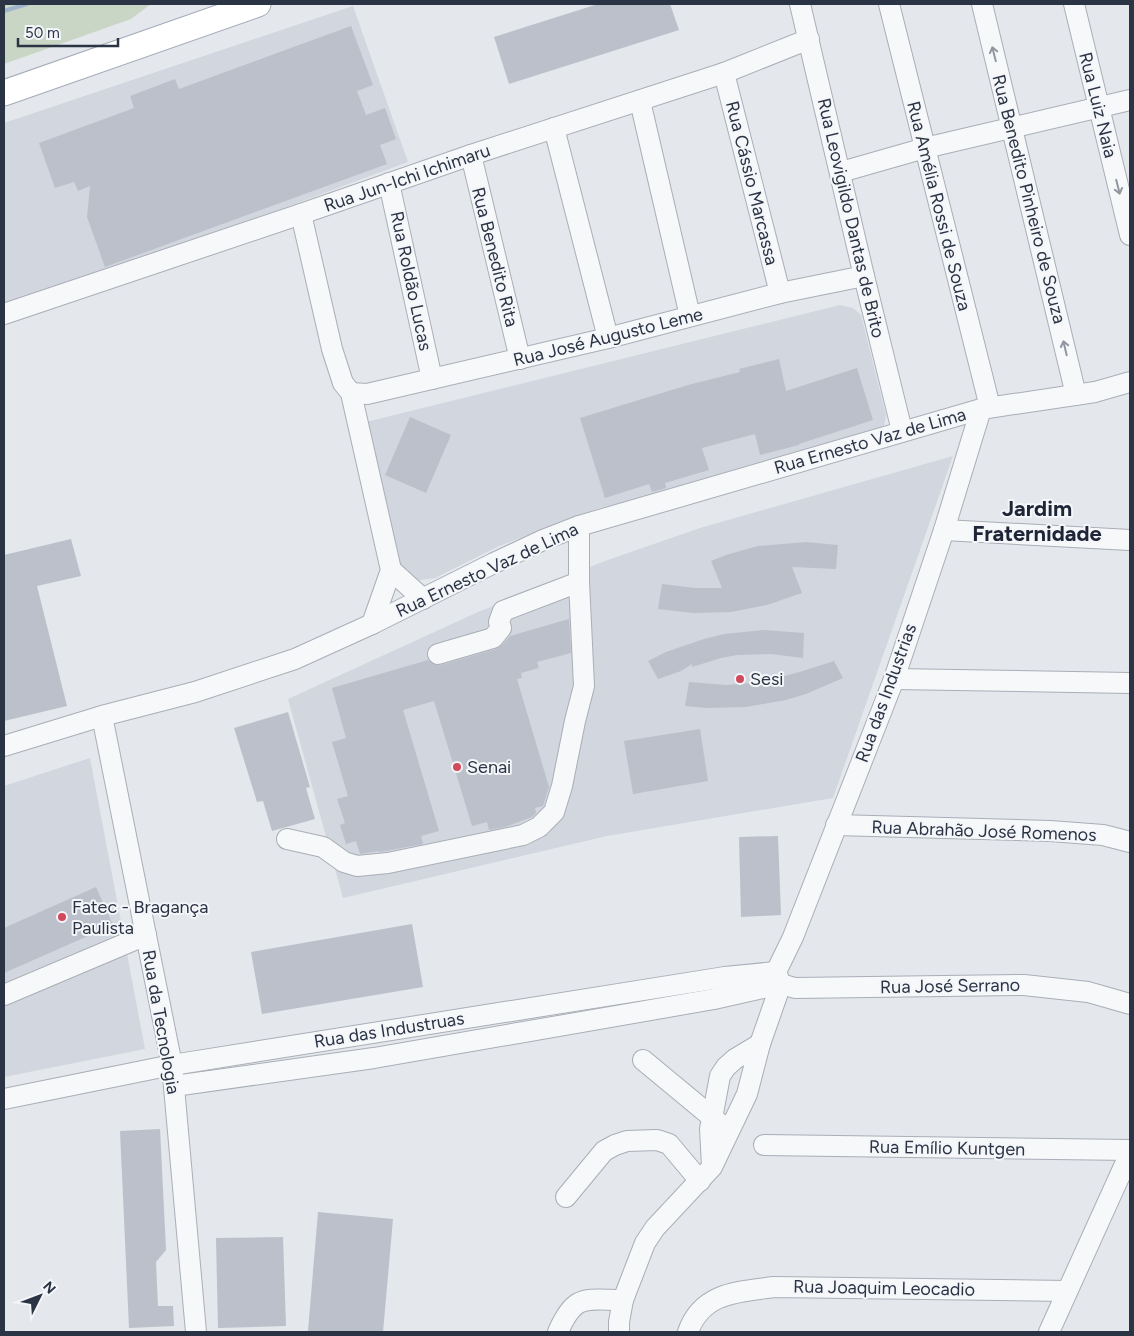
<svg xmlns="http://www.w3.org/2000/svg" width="1134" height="1336" font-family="Figtree,sans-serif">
<rect width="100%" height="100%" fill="#e4e7ec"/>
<g fill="#d2d6de">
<path d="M353,6L408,162L111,272L4,308V123Z"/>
<path d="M840,305L853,308L861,315L886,415L884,426L869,433L653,497L599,508L497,547L435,578L414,581L401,566L362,423Z"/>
<path d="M953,456L833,798L607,836L343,898L288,699L478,612L605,561L700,528Z"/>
<path d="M90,758L145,1049L4,1077V786Z"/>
</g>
<path fill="#c9d6c5" d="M4,4H151L131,19L4,64Z"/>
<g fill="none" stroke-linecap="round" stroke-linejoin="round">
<path stroke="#9fb4cc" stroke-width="4" d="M4,11L27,4"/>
</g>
<g fill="#bbc0ca">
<path d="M598,4H670L679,30L509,84L494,37Z"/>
<path d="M351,26L373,85L357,91L366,115L385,108L396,139L380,145L387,164L105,267L87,217L90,186L78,191L74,182L55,188L39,143L134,108L130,96L175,79L179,89Z"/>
<path d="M779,359L786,391L857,368L873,420L799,444V445L760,455L755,434L702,448L709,470L665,483L666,488L652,492L649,484L605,498L580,418L688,385L740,372L739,369Z"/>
<path d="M410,417L451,435L426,493L385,475Z"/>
<path d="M71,539L81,576L37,586L67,706L4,721V555Z"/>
<path d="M806,542L838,545L836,569L792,567L802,593L767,605L731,612L694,613L658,609L662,584L695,588H722L711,561L726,555L758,546Z"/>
<path d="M569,619L571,653L537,662L539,668L521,673L522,678L517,679L549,787L543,806L535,808L536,813L532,817L505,827L489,830L487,822L472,826L434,701L403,710L439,831L421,836L423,844L386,851L379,852V851L360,854L356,841L346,844L340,825L345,823L337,799L348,796L332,742L346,738L332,688L428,660L435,665H441L496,649L502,645L510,636Z"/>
<path d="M764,630L804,633L803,658L771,654L737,655L721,658L692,667V664L681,671L658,679L648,661L666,652L704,639L724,634Z"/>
<path d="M834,661L843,678L806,694L786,700L746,707L706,708L685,706L689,682L726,685L763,682L803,671Z"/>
<path d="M288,712L310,787L306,788L315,819L272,831L263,801L257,802L234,728Z"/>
<path d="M700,729L708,781L633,794L624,741Z"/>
<path d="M778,836L781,915L741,917L739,837Z"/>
<path d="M96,887L113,925L4,973V928Z"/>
<path d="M412,924L423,987L262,1014L251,952Z"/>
<path d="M160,1129L166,1250L156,1262L158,1306H173L174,1326L129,1328L120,1131Z"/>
<path d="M318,1212L393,1219L383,1332L308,1331Z"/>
<path d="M283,1237L286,1326L218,1328L216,1238Z"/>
</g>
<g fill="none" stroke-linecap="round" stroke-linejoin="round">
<defs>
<g id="minor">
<path d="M800,4L864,276L902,431"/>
<path d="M889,4L990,407"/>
<path d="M982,4L1076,395"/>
<path d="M1074,4L1130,235"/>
<path d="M724,73L780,293"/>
<path d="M640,101L690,316"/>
<path d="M554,128L608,338"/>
<path d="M471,155L520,359"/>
<path d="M841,172L925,148L1130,100"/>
<path d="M389,183L432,379"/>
<path d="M301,214L332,349L343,383L351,393L391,570L372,624"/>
<path d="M4,314L301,214L471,155L724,73L809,39"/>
<path d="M351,393L367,394L608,338L780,293L864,276"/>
<path d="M944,530L1130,540"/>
<path d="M391,570L423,599"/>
<path d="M438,654L493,638L501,628L499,622L503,611L579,582"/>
<path d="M894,679L1130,683"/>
<path d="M102,716L172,1065L196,1332"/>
<path d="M4,746L102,716L195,692L295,659L372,624L494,563L543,540L579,526L981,409L1095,392L1130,382"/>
<path d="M836,825L1050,831L1103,835L1130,842"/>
<path d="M287,839L323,847L344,862L357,866L388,863L523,835L539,827L554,812L562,786L575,721L584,686L579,582V526"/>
<path d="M776,972L793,937L894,679L944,530L981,409"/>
<path d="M776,972L781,984L795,988L1024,985L1088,992L1130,1004"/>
<path d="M4,995L146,935"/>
<path d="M643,1060L719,1123"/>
<path d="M174,1086L374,1058L714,999L781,984"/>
<path d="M4,1099L172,1065L725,977L776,972"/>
<path d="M764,1145L1130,1150"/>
<path d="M712,1166L710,1129L720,1076L726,1067L735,1059L760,1044"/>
<path d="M566,1197L604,1151L615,1145L627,1141L657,1140L669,1144L700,1181"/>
<path d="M558,1332C575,1293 585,1300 623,1300"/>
<path d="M619,1332V1322L623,1300L645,1243L655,1228L712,1167L747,1094L760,1044L781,984"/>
<path d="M688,1332C702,1292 738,1292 774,1287L1067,1291"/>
<path d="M1049,1332L1130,1153"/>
</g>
<path id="major" d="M4,93L258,4"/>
</defs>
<use href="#minor" stroke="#a9aeb7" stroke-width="22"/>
<use href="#major" stroke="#a3abb8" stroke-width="27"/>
<use href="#minor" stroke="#f7f8fa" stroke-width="20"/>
<use href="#major" stroke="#fff" stroke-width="25"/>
</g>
<defs><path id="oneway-shaft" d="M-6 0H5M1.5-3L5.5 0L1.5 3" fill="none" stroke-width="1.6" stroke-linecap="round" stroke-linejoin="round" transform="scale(1.25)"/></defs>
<g stroke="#9196a0">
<use href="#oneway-shaft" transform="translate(994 54) rotate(-104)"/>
<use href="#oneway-shaft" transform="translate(1118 187) rotate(76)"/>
<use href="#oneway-shaft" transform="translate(1065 348) rotate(-103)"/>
</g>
<g fill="#d1495b" stroke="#f4f6f9" stroke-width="2">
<circle cx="740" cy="679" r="5"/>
<circle cx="457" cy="767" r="5"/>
<circle cx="62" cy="917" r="5"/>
</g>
<g text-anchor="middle" stroke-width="4" stroke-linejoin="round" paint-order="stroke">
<g font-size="18" fill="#2b3445" stroke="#f4f6f9">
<text transform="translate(1098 105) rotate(76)" y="6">Rua Luiz Naia</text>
<text transform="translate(407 178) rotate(-19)" y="6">Rua Jun-Ichi Ichimaru</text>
<text transform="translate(752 183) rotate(76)" y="6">Rua Cássio Marcassa</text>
<text transform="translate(1029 199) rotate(76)" y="6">Rua Benedito Pinheiro de Souza</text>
<text transform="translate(939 206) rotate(76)" y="6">Rua Amélia Rossi de Souza</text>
<text transform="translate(851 218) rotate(77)" y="6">Rua Leovigildo Dantas de Brito</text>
<text transform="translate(495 257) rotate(76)" y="6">Rua Benedito Rita</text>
<text transform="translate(411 281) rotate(78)" y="6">Rua Roldão Lucas</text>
<text transform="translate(608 337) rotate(-14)" y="6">Rua José Augusto Leme</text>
<text transform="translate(870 441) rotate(-16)" y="6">Rua Ernesto Vaz de Lima</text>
<text transform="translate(487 570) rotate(-25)" y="6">Rua Ernesto Vaz de Lima</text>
<text transform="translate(886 693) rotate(-70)" y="6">Rua das Industrias</text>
<text transform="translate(984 831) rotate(2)" y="6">Rua Abrahão José Romenos</text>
<text transform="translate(950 986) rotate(-1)" y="6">Rua José Serrano</text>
<text transform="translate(161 1022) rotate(80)" y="6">Rua da Tecnologia</text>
<text transform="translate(389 1030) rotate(-9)" y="6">Rua das Industruas</text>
<text transform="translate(947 1148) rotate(1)" y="6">Rua Emílio Kuntgen</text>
<text transform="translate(884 1288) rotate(1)" y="6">Rua Joaquim Leocadio</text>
</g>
<g font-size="18" fill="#2b3445" stroke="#f4f6f9" text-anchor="start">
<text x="750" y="685">Sesi</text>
<text x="467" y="773">Senai</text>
<text x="72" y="913">Fatec - Bragança<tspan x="72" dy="21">Paulista</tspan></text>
</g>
<g font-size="22" font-weight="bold" fill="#1d2536" stroke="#f4f6f9">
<text x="1037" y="516">Jardim<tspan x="1037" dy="25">Fraternidade</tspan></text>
</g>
</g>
<rect width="1134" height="1336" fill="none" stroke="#2b3445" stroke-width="10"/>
<g transform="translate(40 1296) rotate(48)" stroke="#f4f6f9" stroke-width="4" paint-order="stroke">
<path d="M0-4L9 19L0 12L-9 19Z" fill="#2b3445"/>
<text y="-8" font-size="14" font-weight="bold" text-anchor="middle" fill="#2b3445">N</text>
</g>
<path d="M18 38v8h100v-8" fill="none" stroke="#2b3445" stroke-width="2.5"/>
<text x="25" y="38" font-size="15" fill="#2b3445" stroke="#f4f6f9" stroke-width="4" paint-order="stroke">50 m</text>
</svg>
